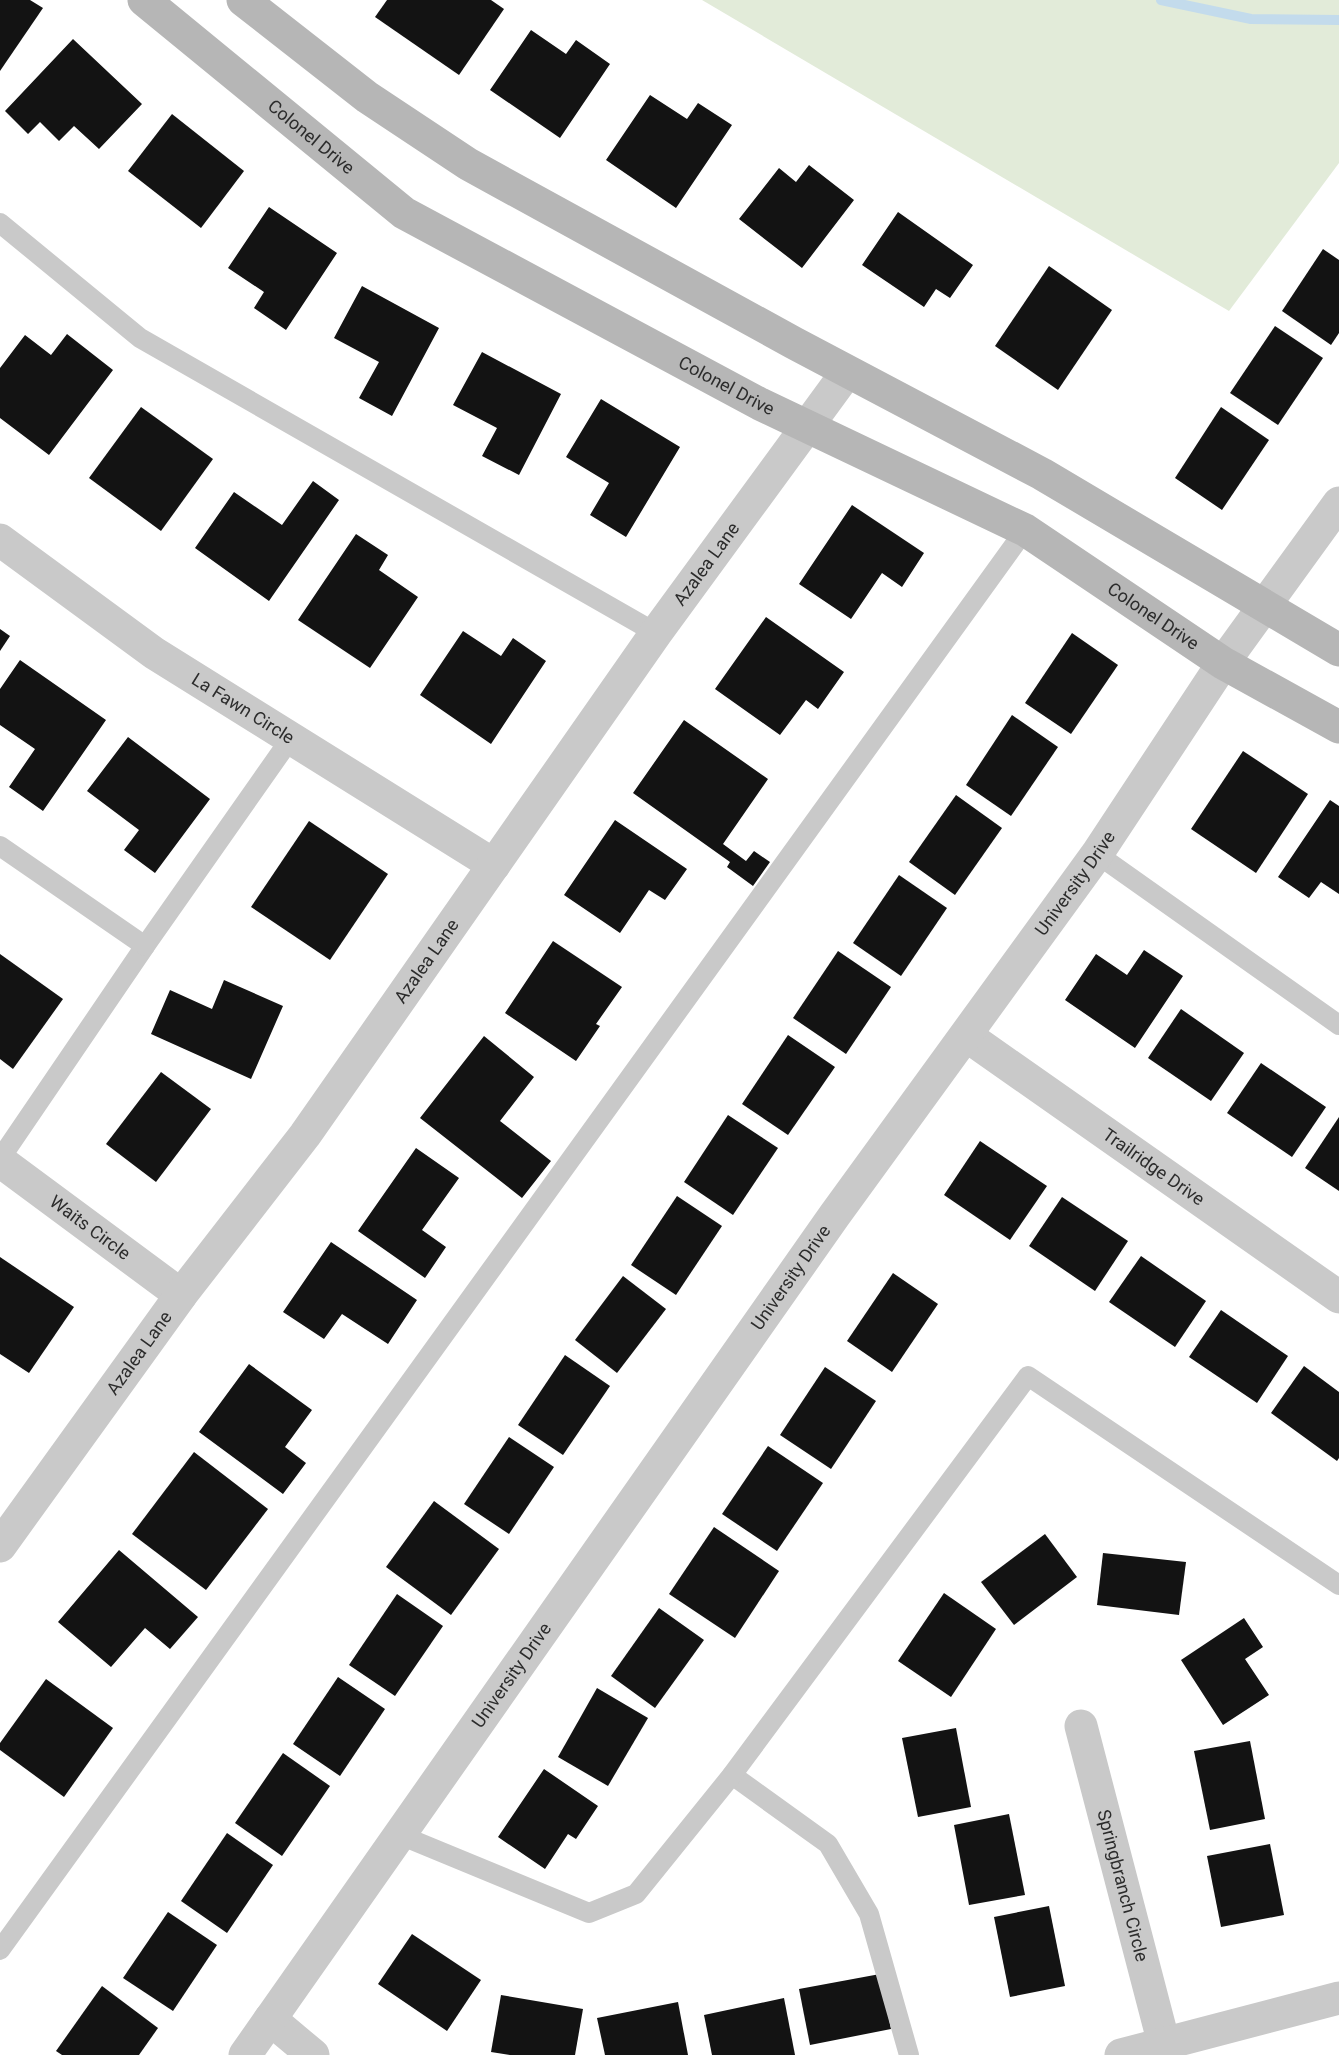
<svg xmlns="http://www.w3.org/2000/svg" width="1339" height="2055" font-family="Roboto,sans-serif">
<rect width="100%" height="100%" fill="#fff"/>
<path fill="#e2ebd9" d="M702,0H1339V163L1229,311Z"/>
<g fill="none" stroke-linecap="round" stroke-linejoin="round">
<path stroke="#c3dbec" stroke-width="10" d="M1161,0L1251,19L1339,20"/>
</g>
<g fill="#131313">
<path d="M0,0H30L43,8L0,71Z"/>
<path d="M387,0H491L504,9L459,75L375,17Z"/>
<path d="M531,30L566,54L576,40L610,64L560,138L490,90Z"/>
<path d="M73,39L142,104L99,149L74,126L59,141L40,122L28,134L5,111Z"/>
<path d="M650,95L687,119L698,103L732,125L676,208L606,160Z"/>
<path d="M172,114L244,171L201,228L128,171Z"/>
<path d="M809,165L854,200L802,268L739,219L779,168L796,182Z"/>
<path d="M269,207L337,253L286,330L254,308L264,292L228,268Z"/>
<path d="M898,212L973,265L950,298L936,289L924,307L862,265Z"/>
<path d="M1323,249L1339,260V333L1331,345L1282,311Z"/>
<path d="M1049,266L1112,310L1058,390L995,346Z"/>
<path d="M362,286L439,328L392,416L359,398L379,362L334,338Z"/>
<path d="M1275,326L1323,358L1278,425L1230,393Z"/>
<path d="M67,334L113,370L49,455L0,418V368L25,335L51,355Z"/>
<path d="M482,352L561,394L519,475L482,456L497,428L453,405Z"/>
<path d="M601,399L680,447L626,537L590,515L609,483L566,457Z"/>
<path d="M141,407L213,459L161,531L89,478Z"/>
<path d="M1221,407L1269,440L1222,510L1175,478Z"/>
<path d="M313,481L339,500L269,601L195,548L234,492L282,525Z"/>
<path d="M852,505L924,553L902,587L882,573L851,619L799,584Z"/>
<path d="M356,534L388,555L379,570L418,597L370,668L298,620Z"/>
<path d="M766,617L844,672L818,709L806,700L780,735L715,689Z"/>
<path d="M0,629L10,636L0,651Z"/>
<path d="M463,631L501,656L513,638L546,661L491,744L420,695Z"/>
<path d="M1072,633L1118,665L1071,734L1025,703Z"/>
<path d="M20,660L106,720L43,811L9,787L35,749L0,725V689Z"/>
<path d="M1012,715L1058,747L1011,816L966,785Z"/>
<path d="M684,720L768,779L723,844L746,861L754,851L770,862L753,886L727,867L730,862L633,793Z"/>
<path d="M128,737L210,799L155,873L124,850L139,830L87,791Z"/>
<path d="M1243,751L1308,794L1256,873L1191,829Z"/>
<path d="M956,795L1002,828L955,895L909,862Z"/>
<path d="M1330,800L1339,806V894L1321,882L1309,898L1278,877Z"/>
<path d="M615,820L687,869L665,900L649,890L620,933L564,895Z"/>
<path d="M309,821L388,874L330,960L251,907Z"/>
<path d="M899,875L947,908L901,976L853,943Z"/>
<path d="M553,941L622,987L596,1024L600,1026L576,1061L505,1013Z"/>
<path d="M1144,950L1183,976L1135,1048L1065,1000L1096,954L1127,975Z"/>
<path d="M838,951L891,987L846,1054L793,1018Z"/>
<path d="M0,954L63,999L13,1069L0,1059Z"/>
<path d="M224,980L283,1006L251,1079L151,1034L170,990L212,1009Z"/>
<path d="M1181,1009L1244,1053L1211,1101L1148,1058Z"/>
<path d="M788,1035L835,1067L788,1135L742,1104Z"/>
<path d="M484,1036L534,1077L500,1121L551,1161L522,1198L420,1118Z"/>
<path d="M1261,1063L1326,1107L1292,1157L1227,1113Z"/>
<path d="M161,1072L211,1109L156,1182L106,1144Z"/>
<path d="M728,1115L778,1148L733,1215L684,1182Z"/>
<path d="M1339,1117V1191L1305,1168Z"/>
<path d="M980,1141L1047,1186L1010,1240L944,1195Z"/>
<path d="M416,1148L459,1178L422,1230L446,1247L425,1278L358,1231Z"/>
<path d="M677,1196L722,1226L676,1295L631,1265Z"/>
<path d="M1062,1197L1128,1241L1095,1291L1029,1246Z"/>
<path d="M331,1242L417,1300L388,1344L342,1314L324,1339L283,1312Z"/>
<path d="M1141,1256L1206,1301L1175,1347L1109,1302Z"/>
<path d="M0,1257L74,1307L29,1373L0,1354Z"/>
<path d="M893,1273L938,1304L892,1372L847,1341Z"/>
<path d="M623,1276L666,1309L617,1373L575,1340Z"/>
<path d="M1221,1310L1288,1356L1257,1403L1189,1357Z"/>
<path d="M565,1355L610,1386L563,1455L518,1425Z"/>
<path d="M249,1364L312,1410L285,1447L306,1463L283,1494L199,1432Z"/>
<path d="M1304,1366L1339,1392V1458L1337,1461L1271,1413Z"/>
<path d="M825,1367L876,1401L831,1469L780,1435Z"/>
<path d="M509,1437L554,1467L509,1534L464,1504Z"/>
<path d="M768,1446L823,1483L777,1551L722,1514Z"/>
<path d="M194,1452L268,1509L206,1590L132,1534Z"/>
<path d="M434,1501L499,1549L451,1615L386,1567Z"/>
<path d="M714,1527L779,1571L735,1638L669,1594Z"/>
<path d="M1045,1534L1077,1577L1014,1625L981,1582Z"/>
<path d="M119,1550L198,1617L170,1649L145,1628L111,1667L58,1622Z"/>
<path d="M1103,1553L1186,1562L1179,1615L1097,1605Z"/>
<path d="M944,1593L996,1629L951,1697L898,1661Z"/>
<path d="M397,1594L443,1626L395,1696L349,1665Z"/>
<path d="M659,1608L704,1640L655,1708L611,1676Z"/>
<path d="M1244,1618L1263,1647L1245,1659L1269,1695L1223,1725L1181,1660Z"/>
<path d="M338,1677L385,1709L340,1776L293,1744Z"/>
<path d="M46,1679L113,1728L64,1797L0,1750V1743Z"/>
<path d="M597,1688L648,1718L608,1786L558,1757Z"/>
<path d="M956,1728L971,1807L918,1817L902,1738Z"/>
<path d="M1250,1741L1265,1819L1210,1830L1194,1751Z"/>
<path d="M283,1753L330,1786L282,1856L235,1823Z"/>
<path d="M544,1769L598,1806L576,1839L568,1834L545,1869L498,1837Z"/>
<path d="M1009,1814L1025,1895L969,1905L954,1825Z"/>
<path d="M227,1833L273,1865L227,1933L181,1901Z"/>
<path d="M1270,1844L1284,1915L1221,1927L1207,1856Z"/>
<path d="M1049,1906L1065,1986L1010,1997L994,1917Z"/>
<path d="M168,1912L217,1945L173,2011L123,1978Z"/>
<path d="M412,1934L481,1980L447,2031L378,1984Z"/>
<path d="M880,1974L891,2029L810,2045L799,1989Z"/>
<path d="M102,1986L158,2028L139,2055H62L56,2051Z"/>
<path d="M501,1995L583,2009L575,2055H510L491,2052Z"/>
<path d="M784,1998L795,2055H712L704,2015Z"/>
<path d="M678,2002L688,2055H605L597,2018Z"/>
</g>
<g fill="none" stroke-linecap="round" stroke-linejoin="round">
<g stroke="#c9c9c9" stroke-width="20">
<path d="M0,223L140,338L656,633"/>
<path d="M0,846L145,946L0,1159"/>
<path d="M1097,854L1339,1025"/>
<path d="M145,946L291,738"/>
<path d="M732,1775L828,1844L869,1914L909,2055"/>
<path d="M400,1835L589,1913L636,1894L732,1775L1028,1376L1339,1585"/>
<path d="M0,1950L1025,530"/>
</g>
<g stroke="#c9c9c9" stroke-width="33">
<path id="s1" d="M0,540L154,653L494,865"/>
<path id="s2" d="M967,1036L1339,1297"/>
<path id="s3" d="M0,1161L181,1295"/>
<path id="s4" d="M0,1546L181,1295L305,1135L656,633L847,372"/>
<path id="s5" d="M1081,1726L1164,2044"/>
<path d="M270,2019L313,2055"/>
<path id="s6" d="M245,2055L834,1216L1097,854L1223,663L1339,503"/>
<path d="M1121,2055L1339,1998"/>
</g>
<g stroke="#b6b6b6" stroke-width="33">
<path id="s7" d="M144,0L404,213L760,404L1025,530L1223,663L1339,727"/>
<path d="M243,0L367,97L468,164L794,343L1042,474L1339,650"/>
</g>
</g>
<g text-anchor="middle" stroke-width="6" stroke-linejoin="round" paint-order="stroke">
<g font-size="18" fill="#2c2c2c" stroke="#fff">
<text dy="6" stroke="none"><textPath href="#s7" startOffset="216">Colonel Drive</textPath></text>
<text dy="6" stroke="none"><textPath href="#s7" startOffset="702">Colonel Drive</textPath></text>
<text dy="6" stroke="none"><textPath href="#s4" startOffset="1210">Azalea Lane</textPath></text>
<text dy="6" stroke="none"><textPath href="#s7" startOffset="1188">Colonel Drive</textPath></text>
<text dy="6" stroke="none"><textPath href="#s1" startOffset="296">La Fawn Circle</textPath></text>
<text dy="6" stroke="none"><textPath href="#s6" startOffset="1436">University Drive</textPath></text>
<text dy="6" stroke="none"><textPath href="#s4" startOffset="724">Azalea Lane</textPath></text>
<text dy="6" stroke="none"><textPath href="#s2" startOffset="228">Trailridge Drive</textPath></text>
<text dy="6" stroke="none"><textPath href="#s3" startOffset="112">Waits Circle</textPath></text>
<text dy="6" stroke="none"><textPath href="#s6" startOffset="950">University Drive</textPath></text>
<text dy="6" stroke="none"><textPath href="#s4" startOffset="238">Azalea Lane</textPath></text>
<text dy="6" stroke="none"><textPath href="#s6" startOffset="464">University Drive</textPath></text>
<text dy="6" stroke="none"><textPath href="#s5" startOffset="165">Springbranch Circle</textPath></text>
</g>
</g>
</svg>
